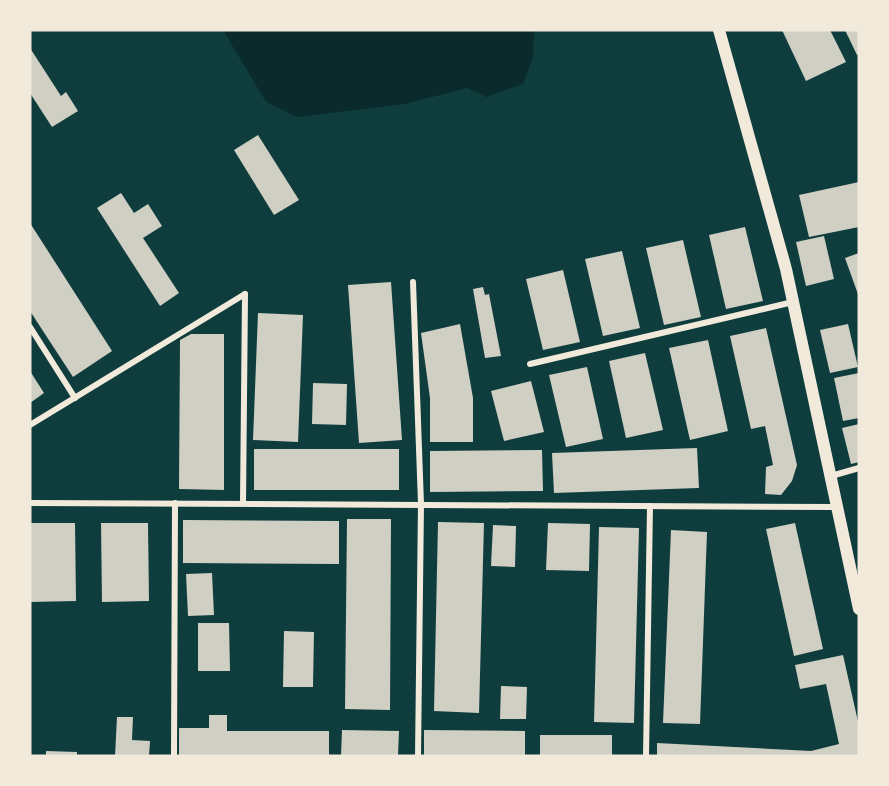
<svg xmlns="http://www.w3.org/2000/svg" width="889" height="786" font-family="Lato,sans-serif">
<rect width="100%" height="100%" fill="#0f3d3e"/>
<path fill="#0a2a2b" d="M223,30H534L533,57L523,84L486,97L467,88L405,104L297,117L266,102Z"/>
<g fill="#cfcfc3">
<path d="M782,30H830L846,62L806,81Z"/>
<path d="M845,30H859V54L857,55Z"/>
<path d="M30,48L61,96L66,92L78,111L52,127L30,93Z"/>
<path d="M258,135L299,200L274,215L234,150Z"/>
<path d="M859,182V227L809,237L799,195Z"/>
<path d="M121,193L134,213L148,204L162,226L143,238L179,293L160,306L97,208Z"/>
<path d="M30,223L112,351L73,377L30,311Z"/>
<path d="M745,227L763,301L726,309L709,235Z"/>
<path d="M824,236L834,279L806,286L796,242Z"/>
<path d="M683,240L701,317L664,325L646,248Z"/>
<path d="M622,251L640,328L603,336L585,259Z"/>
<path d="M859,253V297L845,258Z"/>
<path d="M563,270L580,342L543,350L526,279Z"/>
<path d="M391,282L402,440L359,443L348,285Z"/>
<path d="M483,287L485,295L489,294L501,356L485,358L473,289Z"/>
<path d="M258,313L303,315L298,442L253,440Z"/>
<path d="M460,324L473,398V442H430V398L421,333Z"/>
<path d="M848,324L858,367L830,373L820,330Z"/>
<path d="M766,328L797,465L792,481L781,495L765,494L766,467L773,465L765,426L751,429L730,336Z"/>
<path d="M191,334H224V490L179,489L180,340Z"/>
<path d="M708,340L728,431L690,440L669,348Z"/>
<path d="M645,353L663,430L626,438L609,361Z"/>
<path d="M587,367L603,439L566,447L549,375Z"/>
<path d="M30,371L44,393L30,403Z"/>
<path d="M859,373V418L843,421L834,378Z"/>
<path d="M531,381L544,432L504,441L491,391Z"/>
<path d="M313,383L347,384L346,425L312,424Z"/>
<path d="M859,424V462L851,464L842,428Z"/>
<path d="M697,448L699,488L554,493L552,453Z"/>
<rect x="254" y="449" width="145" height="41"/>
<path d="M542,450L543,491L430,492V451Z"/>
<path d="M347,519H391L390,710L345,709Z"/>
<path d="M183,520L339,521V564L183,563Z"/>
<path d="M438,522L484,523L479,713L434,711Z"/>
<path d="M30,523H75L76,601L30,602Z"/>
<path d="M101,523H148L149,601L102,602Z"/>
<path d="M548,523L590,524L589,571L546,570Z"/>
<path d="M795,523L823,649L794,656L766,529Z"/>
<path d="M493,525L516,526L515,567L491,566Z"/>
<path d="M599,527L639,528L634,723L594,722Z"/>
<path d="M671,530L707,532L700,724L663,723Z"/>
<path d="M212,573L214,615L188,616L186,574Z"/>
<path d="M198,623H229L230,671H198Z"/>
<path d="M284,631L314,632L313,687H283Z"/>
<path d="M843,655L859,726V756H657V743L811,751L839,744L826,684L800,689L795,665Z"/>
<path d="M501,686L527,687L526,719H500Z"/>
<path d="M209,715H227V731H329V756H179V728H209Z"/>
<path d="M117,717H133L132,740L150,741L149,756H115Z"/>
<path d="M342,730L399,731L398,756H341Z"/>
<path d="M424,730L525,731V756H424Z"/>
<rect x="540" y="735" width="72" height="21"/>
<path d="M46,751L77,752V756H46Z"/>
</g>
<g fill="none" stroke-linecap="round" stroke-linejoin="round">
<g stroke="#f1e9da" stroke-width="6">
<path d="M413,282L421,504L418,756"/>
<path d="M30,327L75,398"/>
<path d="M530,364L793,302"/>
<path d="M30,425L245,294"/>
<path d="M831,476L859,468"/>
<path d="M30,503L836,507"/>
<path d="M243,503L245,294"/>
<path d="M174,756L175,503"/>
<path d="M646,756L650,506"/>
</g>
<path stroke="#f1e9da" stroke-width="12" d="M719,30L786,269L859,609"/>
</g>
<rect width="889" height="786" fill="none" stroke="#f1e9da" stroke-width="63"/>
</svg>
